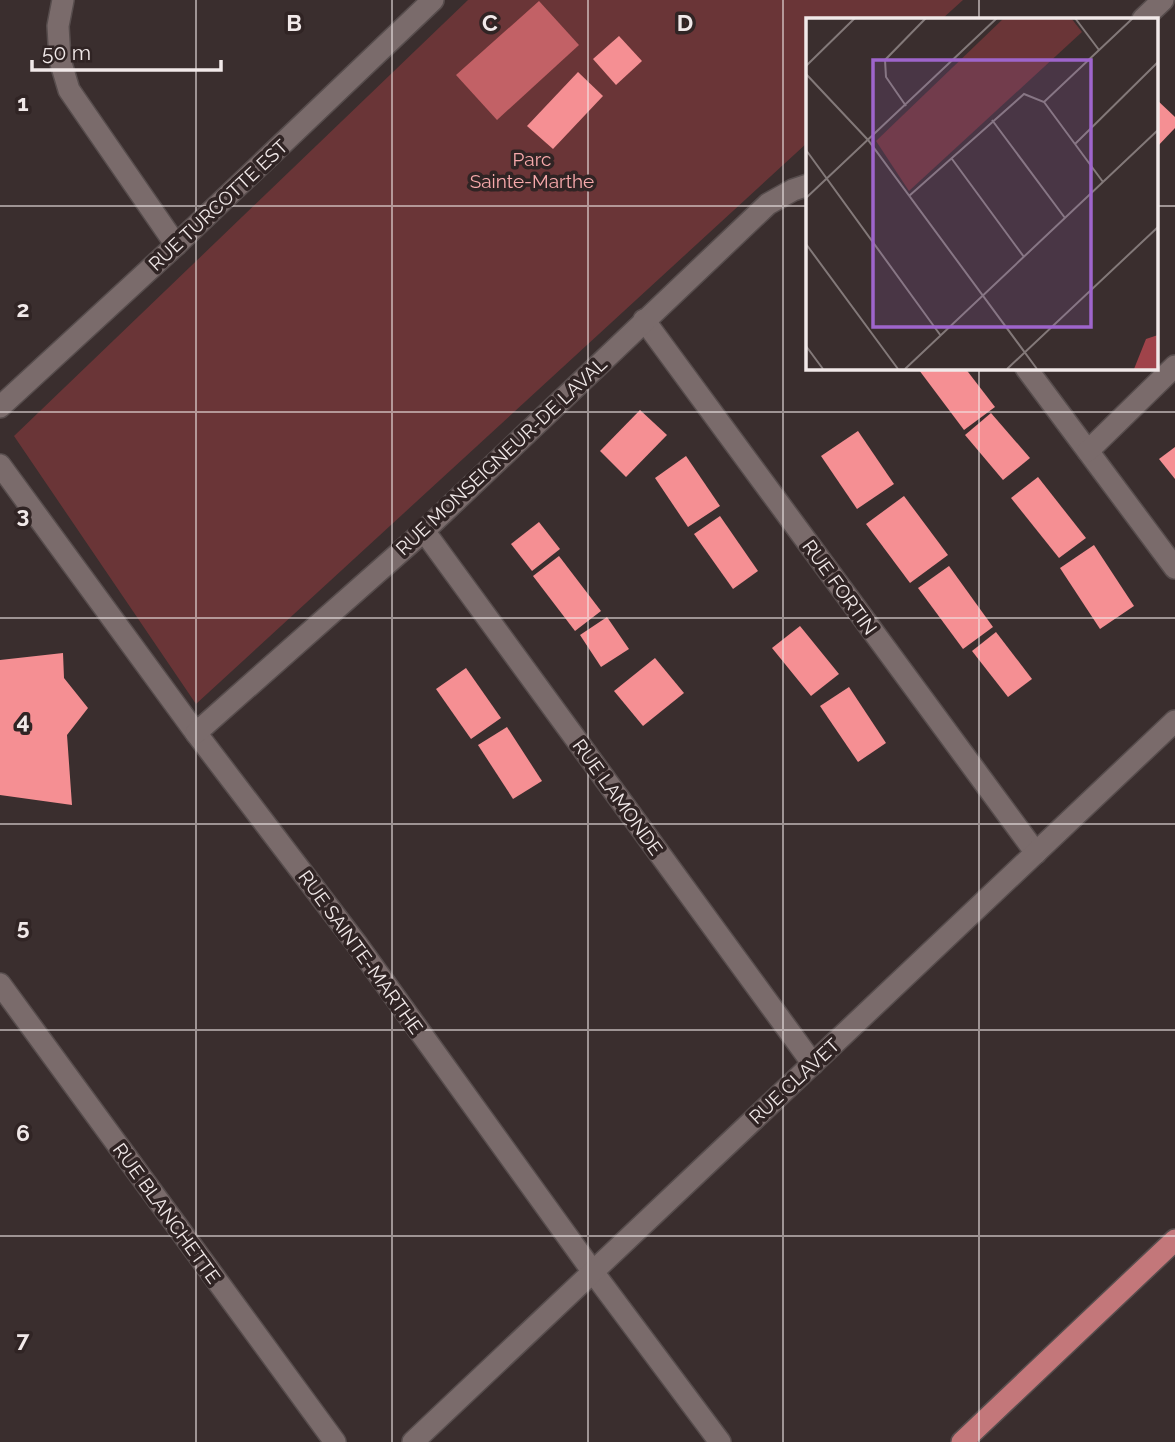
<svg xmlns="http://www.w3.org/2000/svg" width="1175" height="1442" font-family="Raleway,sans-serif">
<rect width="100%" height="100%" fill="#3a2e2e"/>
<path fill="#6a3537" d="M468,0H963L942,19H808L807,143L196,704L14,436Z"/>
<path fill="#c26166" d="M539,1L579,45L497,120L456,75Z"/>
<g fill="#f58f93">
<path d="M619,36L642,61L616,85L593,59Z"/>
<path d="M578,72L603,96L553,149L527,126Z"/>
<path d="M1156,99L1175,117V128L1156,148Z"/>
<path d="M922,368H965L995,407L964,430L919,370Z"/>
<path d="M640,410L667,435L626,477L600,451Z"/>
<path d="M991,413L1030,458L1003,480L965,435Z"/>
<path d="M858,431L894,484L857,509L821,456Z"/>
<path d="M1175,447V479L1159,459Z"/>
<path d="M686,456L720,506L688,527L655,478Z"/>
<path d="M1038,477L1086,538L1059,558L1011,498Z"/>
<path d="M904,496L948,555L910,583L866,524Z"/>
<path d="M720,516L758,571L733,589L694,534Z"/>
<path d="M539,522L560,549L532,571L511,544Z"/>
<path d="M1094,545L1134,606L1100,629L1060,568Z"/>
<path d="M559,556L601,611L575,631L533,576Z"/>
<path d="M949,566L993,627L963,649L918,588Z"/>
<path d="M607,617L629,649L601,667L580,635Z"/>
<path d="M800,626L839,674L811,696L772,648Z"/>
<path d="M996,632L1032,679L1008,697L972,651Z"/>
<path d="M63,653L64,678L88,708L67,735L72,805L0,795V660Z"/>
<path d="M655,658L684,693L643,726L614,691Z"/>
<path d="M466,668L501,718L471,739L436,689Z"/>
<path d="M849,687L886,743L858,762L820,706Z"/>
<path d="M507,727L542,781L513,799L478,745Z"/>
</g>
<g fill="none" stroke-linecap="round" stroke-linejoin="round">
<defs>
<g id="minor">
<path d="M63,0L58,26L60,60L69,90L176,245"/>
<path d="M1143,19L1163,0"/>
<path d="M644,320L1036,853"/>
<path d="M1026,368L1175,568"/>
<path d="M0,407L176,245L433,0"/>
<path d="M1088,451L1175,366"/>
<path d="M0,465L196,733L356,943L593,1272L720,1442"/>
<path d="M424,531L813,1064"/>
<path d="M196,733L424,531L768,204L793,190L808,185"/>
<path d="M0,984L335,1442"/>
<path d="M413,1442L1175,721"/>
</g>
<path id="major" d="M962,1442L1175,1240"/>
</defs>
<use href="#minor" stroke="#574d4d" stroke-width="24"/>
<use href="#major" stroke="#574d4d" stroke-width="24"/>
<use href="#minor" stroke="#7a6b6b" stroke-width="21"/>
<use href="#major" stroke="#c3777a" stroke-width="21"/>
</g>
<path fill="none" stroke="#f1e9e9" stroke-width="2" stroke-opacity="0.55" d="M196,0V1442M392,0V1442M588,0V1442M783,0V1442M979,0V19M0,206H808M1156,206H1175M979,368V1442M0,412H1175M0,618H1175M0,824H1175M0,1030H1175M0,1236H1175"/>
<g text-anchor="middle" stroke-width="7" stroke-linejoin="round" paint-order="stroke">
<g font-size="19" fill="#f7a9ab" stroke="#302424">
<text x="532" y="166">Parc<tspan x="532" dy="22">Sainte-Marthe</tspan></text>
</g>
<g font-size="19" fill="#f1e9e9" stroke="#302424">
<text transform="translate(218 205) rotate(-43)" y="7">RUE TURCOTTE EST</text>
<text transform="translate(501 456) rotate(-43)" y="7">RUE MONSEIGNEUR-DE LAVAL</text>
<text transform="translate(840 587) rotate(54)" y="7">RUE FORTIN</text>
<text transform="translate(618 797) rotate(54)" y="7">RUE LAMONDE</text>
<text transform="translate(361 952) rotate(54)" y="7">RUE SAINTE-MARTHE</text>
<text transform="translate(794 1081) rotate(-43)" y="7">RUE CLAVET</text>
<text transform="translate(167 1213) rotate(54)" y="7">RUE BLANCHETTE</text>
</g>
</g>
<g transform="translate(806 18)">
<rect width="352" height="352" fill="#3a2e2e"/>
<path d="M198,0H265L276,14L103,173L70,123Z" fill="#6a3537"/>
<path d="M352,317V351H328L340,321Z" fill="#a0434a"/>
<path fill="none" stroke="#837979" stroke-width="2" d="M269,0L293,32M0,48L49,0M0,56L62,122L231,351M238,84L327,0M100,88L80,59L79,42L120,0M186,102L259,200M269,126L352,44M0,132L135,318M146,141L218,239M103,178L218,76L238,84L297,164M0,180L191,0M0,226L92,351M0,328L17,351M99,351L352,112M201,351L352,209"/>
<path fill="#9e65cc" fill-opacity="0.15" stroke="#9e65cc" stroke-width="3.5" d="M67,42H285V309H67Z"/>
<rect width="352" height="352" fill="none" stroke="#f1e9e9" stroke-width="3.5"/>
</g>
<g font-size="23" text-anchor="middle" font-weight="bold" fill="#f1e9e9" stroke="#302424" stroke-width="7" stroke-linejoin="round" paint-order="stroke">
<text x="294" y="31">B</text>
<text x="490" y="31">C</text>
<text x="685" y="31">D</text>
<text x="23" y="111">1</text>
<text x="23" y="317">2</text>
<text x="23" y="523">3</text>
<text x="23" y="729">4</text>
<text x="23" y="935">5</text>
<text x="23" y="1141">6</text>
<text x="23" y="1347">7</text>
</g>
<path d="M32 60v10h189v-10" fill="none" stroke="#f1e9e9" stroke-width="3.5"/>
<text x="42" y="60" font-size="21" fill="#f1e9e9" stroke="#302424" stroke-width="5" paint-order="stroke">50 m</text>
</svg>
